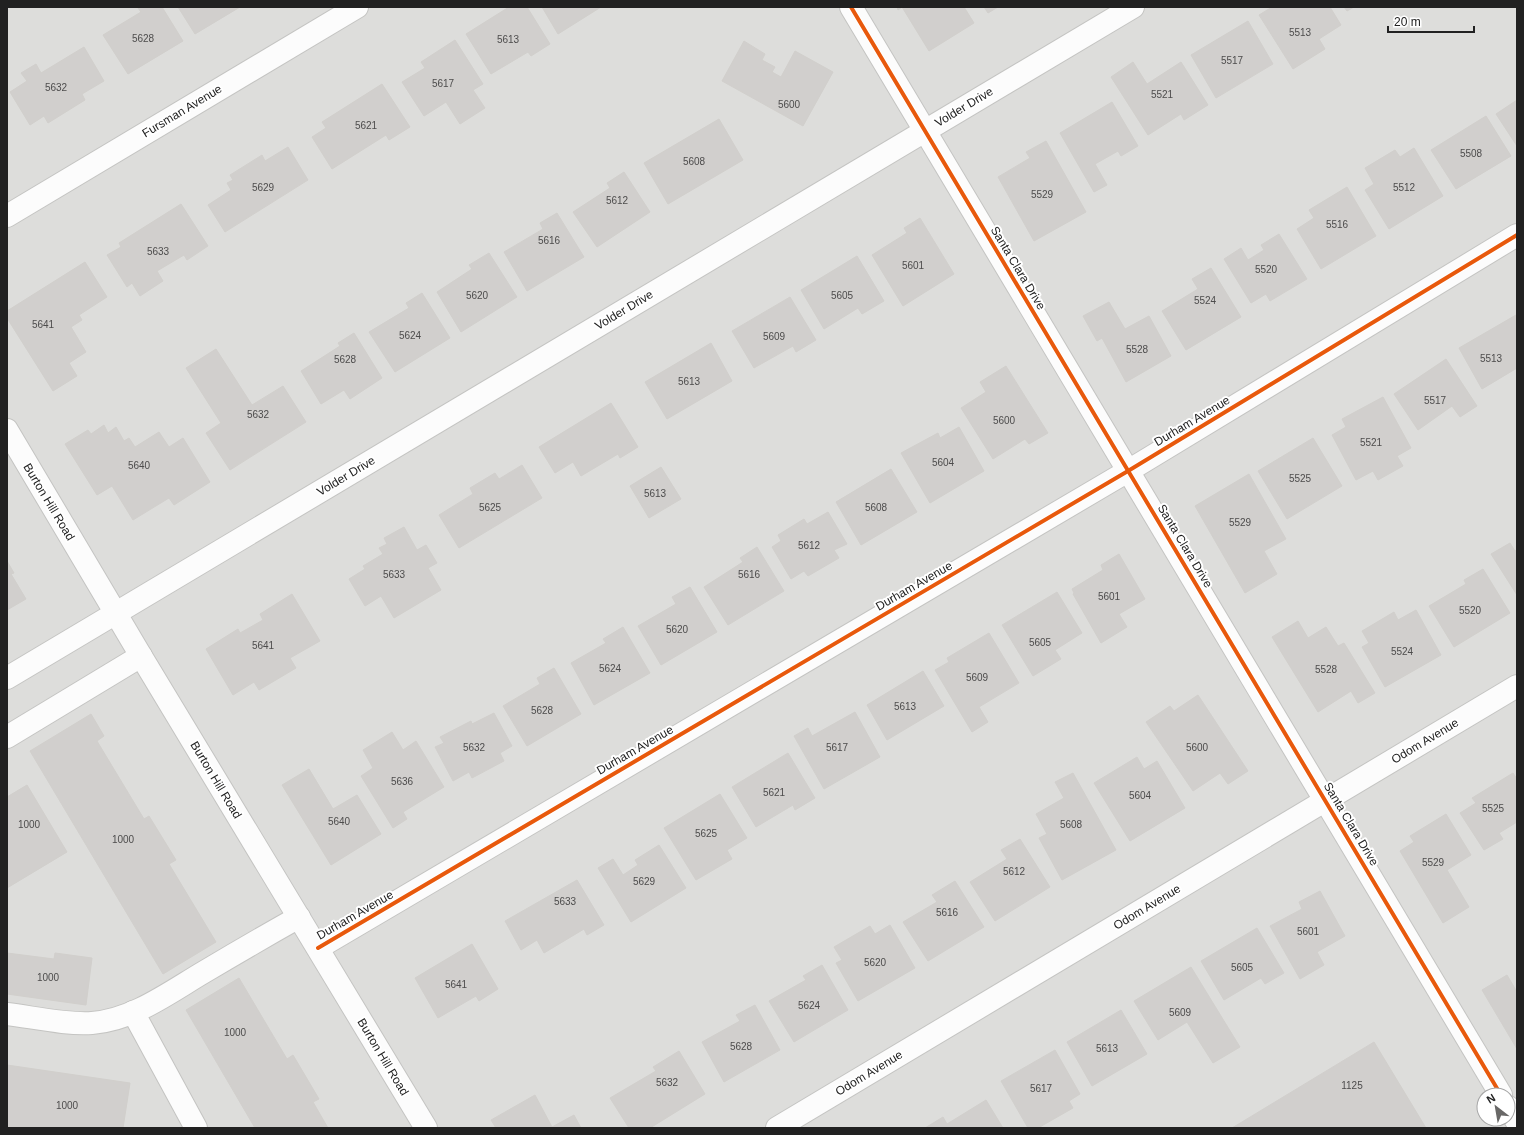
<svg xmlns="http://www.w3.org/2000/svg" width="1524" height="1135" font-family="Arial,sans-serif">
<rect width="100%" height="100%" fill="#eeedea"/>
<path fill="#dddddb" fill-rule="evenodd" d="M7,7H1517V1128H7ZM1484,1095H1508V1119H1484Z"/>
<g fill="#d1cfcd" stroke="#d1cfcc">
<path d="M140,7H162L183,41L128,74L103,35L141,12L138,8Z"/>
<path d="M178,7H240L195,34Z"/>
<path d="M509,7H527L550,44L531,56L528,52L491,74L466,34Z"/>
<path d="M542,7H601L558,34Z"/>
<path d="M897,7H964L974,23L929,51L902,7L898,10Z"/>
<path d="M984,7H998L988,13Z"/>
<path d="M1272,7H1330L1341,25L1319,39L1325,49L1293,69L1259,15Z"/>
<path d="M1344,7H1354L1347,11Z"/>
<path d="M1248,21L1273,64L1216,98L1191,55Z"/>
<path d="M455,40L483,84L473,90L485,108L460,124L446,102L424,116L402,82L425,68L421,62Z"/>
<path d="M744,41L765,54L762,60L775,67L772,72L781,77L795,51L833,72L803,126L722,81Z"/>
<path d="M84,47L104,81L82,94L85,100L48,123L44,116L30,125L10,92L27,81L21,73L36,64L41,73Z"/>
<path d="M1133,62L1147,84L1181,62L1208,105L1184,120L1181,114L1148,135L1111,77Z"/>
<path d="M382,84L410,127L389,140L386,135L332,169L312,137L326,128L322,122Z"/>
<path d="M1517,100V146L1496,114Z"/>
<path d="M1112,102L1138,146L1121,156L1118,151L1095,164L1107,185L1094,192L1060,133Z"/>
<path d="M1486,116L1511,156L1456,189L1431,150Z"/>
<path d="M719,119L743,160L668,204L644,163Z"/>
<path d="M1046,141L1086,212L1034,241L998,177L1030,158L1026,152Z"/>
<path d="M288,147L308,180L225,232L208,205L231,190L227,183L233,180L230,175L262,155L265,161Z"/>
<path d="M1414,148L1443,196L1389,229L1365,190L1374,184L1365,168L1395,150L1400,157Z"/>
<path d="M624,172L650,212L597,247L573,212L610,188L607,183Z"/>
<path d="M1347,187L1376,236L1321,269L1297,229L1314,218L1309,210Z"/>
<path d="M181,204L208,246L187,260L184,255L157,271L163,281L140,296L132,283L127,287L107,255L121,247L119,243Z"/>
<path d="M557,213L584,257L527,291L504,252L543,229L540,223Z"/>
<path d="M920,218L954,274L903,306L872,255L907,233L904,228Z"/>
<path d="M1279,234L1307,279L1270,301L1266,294L1251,303L1224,259L1241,248L1248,260L1264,250L1261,245Z"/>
<path d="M489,253L517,297L461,332L437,292L472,269L469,265Z"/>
<path d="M857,256L884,301L862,314L858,308L824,329L801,290Z"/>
<path d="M85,262L107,297L79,315L82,320L71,327L86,352L69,363L77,376L53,391L7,318V311Z"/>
<path d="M1211,268L1241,317L1186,350L1162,311L1198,289L1192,279Z"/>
<path d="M422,293L450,338L395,372L369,332L409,308L406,303Z"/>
<path d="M790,297L816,340L796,352L793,346L754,368L732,331Z"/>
<path d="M1109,302L1125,329L1149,316L1171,356L1126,382L1102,338L1097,341L1083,316Z"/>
<path d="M1516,315L1517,368L1482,389L1459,348Z"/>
<path d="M354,333L382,378L350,399L344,390L321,404L301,371L340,346L338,343Z"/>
<path d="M711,343L732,381L667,419L645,382Z"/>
<path d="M216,349L252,405L283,386L306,422L230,470L206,433L221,423L186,368Z"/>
<path d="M1446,359L1477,406L1460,417L1452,406L1418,430L1394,394Z"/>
<path d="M1006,366L1048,433L1029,444L1025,439L993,459L961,408L986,392L980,382Z"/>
<path d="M1383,397L1411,448L1397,456L1403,466L1378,480L1373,471L1356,480L1332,435L1346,427L1342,419Z"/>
<path d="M611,403L638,447L620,458L618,454L581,476L573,462L555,473L539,447Z"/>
<path d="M104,425L108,433L116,427L124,441L129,438L135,447L159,432L169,447L183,438L210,482L174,505L169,498L133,520L112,486L97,495L65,444L88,430L91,434Z"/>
<path d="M959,427L984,471L930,503L901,453L938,433L940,438Z"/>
<path d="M1313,438L1342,486L1287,519L1258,471Z"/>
<path d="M522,465L542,498L459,548L439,515L473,494L470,488L495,473L499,479Z"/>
<path d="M661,467L681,499L649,518L630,486Z"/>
<path d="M891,469L917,512L861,545L836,502Z"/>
<path d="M1249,474L1286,539L1264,551L1277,574L1245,593L1195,506Z"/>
<path d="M828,512L847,544L834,550L839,558L808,576L804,571L791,579L772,547L781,541L778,535L804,519L807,524Z"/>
<path d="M404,527L417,550L426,545L437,563L428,568L441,590L394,618L381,596L365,606L349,579L365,569L363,566L383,554L379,548L387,544L384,538Z"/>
<path d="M1510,543L1515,551L1517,550V595L1491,554Z"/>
<path d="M757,547L784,591L728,625L704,587L743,562L740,558Z"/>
<path d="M1119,554L1145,599L1119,614L1127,627L1101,643L1073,594L1074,593L1072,589L1103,570L1101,565Z"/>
<path d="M7,561L14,573L11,574L26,599L7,610Z"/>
<path d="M1483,569L1510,613L1454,647L1429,606L1466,584L1464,580Z"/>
<path d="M690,587L717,632L661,665L638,626L676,604L672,597Z"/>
<path d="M1057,592L1082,633L1055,650L1061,659L1033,676L1002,625Z"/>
<path d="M292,594L320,641L290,658L296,668L259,690L254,682L233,695L206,649L238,629L240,633L263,620L260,614Z"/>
<path d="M1416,610L1441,655L1385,687L1362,647L1369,643L1362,631L1394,612L1398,620Z"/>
<path d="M1298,621L1308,638L1326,627L1338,646L1344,643L1375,693L1358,703L1351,691L1318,712L1272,637Z"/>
<path d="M623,627L650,673L594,705L571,663L606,643L603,639Z"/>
<path d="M989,633L1019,683L979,707L988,722L972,732L935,670L949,662L947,658Z"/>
<path d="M554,668L581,714L527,746L503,706L540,684L537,678Z"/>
<path d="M923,671L944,706L887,740L867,705Z"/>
<path d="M1198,695L1248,771L1228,784L1220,773L1193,791L1146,722L1170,706L1174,711Z"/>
<path d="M855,712L880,757L824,789L794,736L808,728L812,736Z"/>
<path d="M494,713L512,746L500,753L504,761L472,778L469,772L453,781L435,747L444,743L440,737L471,721L472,724Z"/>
<path d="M91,714L104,736L97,741L144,819L149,816L176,860L169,864L216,942L163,974L30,751Z"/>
<path d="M392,732L403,750L416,741L444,787L403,812L407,819L393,828L361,776L373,768L363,750Z"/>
<path d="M788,753L815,798L795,810L793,805L756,827L732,787Z"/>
<path d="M1137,757L1144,769L1157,761L1185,808L1130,841L1094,783Z"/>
<path d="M309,769L333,809L357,795L381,834L331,865L282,785Z"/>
<path d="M1073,773L1116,850L1062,880L1039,838L1047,834L1036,814L1064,798L1055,782Z"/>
<path d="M1513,773L1517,779V822L1499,833L1503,839L1484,850L1460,813L1476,803L1472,798Z"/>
<path d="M27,785L67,852L7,888V797Z"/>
<path d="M720,794L747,838L727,850L732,859L696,880L664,828Z"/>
<path d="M1446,814L1471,855L1447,870L1469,907L1443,923L1400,851L1414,842L1410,836Z"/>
<path d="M1020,839L1050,887L995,921L970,882L1007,859L1001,850Z"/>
<path d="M659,845L686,888L631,922L598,868L613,859L623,875L638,865L635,860Z"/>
<path d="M577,880L604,925L587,935L584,929L544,953L537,940L521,950L505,921Z"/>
<path d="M955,881L984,927L928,961L903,922L937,902L932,895Z"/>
<path d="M1320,891L1345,936L1317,952L1324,965L1300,979L1270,926L1302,909L1299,902Z"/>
<path d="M890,925L915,968L858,1001L836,963L842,960L834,947L870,926L875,934Z"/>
<path d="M1257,928L1284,973L1265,984L1261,978L1224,1000L1201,961Z"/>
<path d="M472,944L498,989L479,1001L476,996L438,1018L415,978Z"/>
<path d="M7,953L54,959L55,953L92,958L86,1005L7,994Z"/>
<path d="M822,965L848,1010L794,1042L769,1001L806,980L803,976Z"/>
<path d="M1191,967L1240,1047L1213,1063L1187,1022L1158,1040L1134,1001Z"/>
<path d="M1507,975L1517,992V1049L1482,990Z"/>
<path d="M239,978L287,1059L293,1055L319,1099L313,1102L328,1128H255L186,1010Z"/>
<path d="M755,1005L780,1050L724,1082L702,1042L740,1021L736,1015Z"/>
<path d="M1121,1010L1147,1054L1092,1086L1067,1042Z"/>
<path d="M1374,1042L1426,1128H1232Z"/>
<path d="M1055,1050L1080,1094L1069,1101L1073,1108L1038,1128H1028L1001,1081Z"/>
<path d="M679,1051L705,1094L650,1128H629L610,1098L656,1071L653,1067Z"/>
<path d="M7,1065L130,1083L123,1128H7Z"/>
<path d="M535,1095L552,1127L574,1115L581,1128H496L491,1120Z"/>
<path d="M986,1100L1003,1128H925L943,1117L947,1124Z"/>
</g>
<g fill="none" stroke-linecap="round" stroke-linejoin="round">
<defs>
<g id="minor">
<path d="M851,7L1501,1095"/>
<path d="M7,216L357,7"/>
<path d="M7,430L141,656L426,1128"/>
<path d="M7,678L1133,7"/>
<path d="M7,737L141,656"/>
<path d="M318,948L1128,471L1517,235"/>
<path d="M133,1012L196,1128"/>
<path d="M7,1014C32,1017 67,1025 92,1023C133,1020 170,992 204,972C236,953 267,935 299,917"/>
<path d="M1508,1107L1517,1122"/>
<path d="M777,1128L1517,686"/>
</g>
</defs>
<use href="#minor" stroke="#c4c4c2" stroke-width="24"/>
<use href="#minor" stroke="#fcfcfc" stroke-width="22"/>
<defs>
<g id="cycleway">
<path d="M851,7L1501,1095"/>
<path d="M318,948L1128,471L1517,235"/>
</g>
</defs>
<use href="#cycleway" stroke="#fff" stroke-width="6"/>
<use href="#cycleway" stroke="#e8590c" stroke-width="4"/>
</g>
<g text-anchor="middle" stroke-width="4" stroke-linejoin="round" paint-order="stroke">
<g font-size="10" fill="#4d4c4c">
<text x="1300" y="36">5513</text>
<text x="143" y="42">5628</text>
<text x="508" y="43">5613</text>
<text x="1232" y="64">5517</text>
<text x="443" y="87">5617</text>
<text x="56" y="91">5632</text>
<text x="1162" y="98">5521</text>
<text x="789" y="108">5600</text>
<text x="366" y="129">5621</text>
<text x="1471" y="157">5508</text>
<text x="694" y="165">5608</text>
<text x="263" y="191">5629</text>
<text x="1404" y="191">5512</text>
<text x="1042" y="198">5529</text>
<text x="617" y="204">5612</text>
<text x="1337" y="228">5516</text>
<text x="549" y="244">5616</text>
<text x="158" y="255">5633</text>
<text x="913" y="269">5601</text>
<text x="1266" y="273">5520</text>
<text x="477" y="299">5620</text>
<text x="842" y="299">5605</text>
<text x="1205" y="304">5524</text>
<text x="43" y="328">5641</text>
<text x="410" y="339">5624</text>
<text x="774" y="340">5609</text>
<text x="1137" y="353">5528</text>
<text x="1491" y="362">5513</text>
<text x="345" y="363">5628</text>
<text x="689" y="385">5613</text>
<text x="1435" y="404">5517</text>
<text x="258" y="418">5632</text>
<text x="1004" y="424">5600</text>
<text x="1371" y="446">5521</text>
<text x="943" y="466">5604</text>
<text x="139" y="469">5640</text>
<text x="1300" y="482">5525</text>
<text x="655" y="497">5613</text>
<text x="490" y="511">5625</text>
<text x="876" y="511">5608</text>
<text x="1240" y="526">5529</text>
<text x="809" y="549">5612</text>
<text x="394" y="578">5633</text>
<text x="749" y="578">5616</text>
<text x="1109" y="600">5601</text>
<text x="1470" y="614">5520</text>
<text x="677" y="633">5620</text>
<text x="1040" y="646">5605</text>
<text x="263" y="649">5641</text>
<text x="1402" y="655">5524</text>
<text x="610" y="672">5624</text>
<text x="1326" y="673">5528</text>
<text x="977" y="681">5609</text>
<text x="905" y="710">5613</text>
<text x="542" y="714">5628</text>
<text x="474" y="751">5632</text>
<text x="837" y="751">5617</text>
<text x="1197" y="751">5600</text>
<text x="402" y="785">5636</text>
<text x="774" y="796">5621</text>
<text x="1140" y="799">5604</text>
<text x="1493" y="812">5525</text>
<text x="339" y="825">5640</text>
<text x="29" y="828">1000</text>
<text x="1071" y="828">5608</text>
<text x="706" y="837">5625</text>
<text x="123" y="843">1000</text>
<text x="1433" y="866">5529</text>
<text x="1014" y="875">5612</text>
<text x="644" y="885">5629</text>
<text x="565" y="905">5633</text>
<text x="947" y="916">5616</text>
<text x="1308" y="935">5601</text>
<text x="875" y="966">5620</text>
<text x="1242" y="971">5605</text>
<text x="48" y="981">1000</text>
<text x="456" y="988">5641</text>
<text x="809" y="1009">5624</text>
<text x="1180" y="1016">5609</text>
<text x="235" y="1036">1000</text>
<text x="741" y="1050">5628</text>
<text x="1107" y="1052">5613</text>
<text x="667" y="1086">5632</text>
<text x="1352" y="1089">1125</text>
<text x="1041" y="1092">5617</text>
<text x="67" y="1109">1000</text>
</g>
<g font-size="12" fill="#212121" stroke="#fff">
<text transform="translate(964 107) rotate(-31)" y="4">Volder Drive</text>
<text transform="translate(182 111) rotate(-31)" y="4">Fursman Avenue</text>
<text transform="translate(1018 268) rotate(59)" y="4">Santa Clara Drive</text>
<text transform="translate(624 310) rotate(-31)" y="4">Volder Drive</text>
<text transform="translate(1192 421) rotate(-31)" y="4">Durham Avenue</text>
<text transform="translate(346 476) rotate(-31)" y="4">Volder Drive</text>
<text transform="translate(49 502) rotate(59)" y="4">Burton Hill Road</text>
<text transform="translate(1185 546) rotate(59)" y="4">Santa Clara Drive</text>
<text transform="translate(914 586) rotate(-30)" y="4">Durham Avenue</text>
<text transform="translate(1425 741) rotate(-31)" y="4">Odom Avenue</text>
<text transform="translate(635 750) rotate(-30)" y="4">Durham Avenue</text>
<text transform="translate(216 780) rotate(59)" y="4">Burton Hill Road</text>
<text transform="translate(1351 824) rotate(59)" y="4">Santa Clara Drive</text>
<text transform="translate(1147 907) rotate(-31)" y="4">Odom Avenue</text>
<text transform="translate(355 915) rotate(-30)" y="4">Durham Avenue</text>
<text transform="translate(383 1057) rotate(59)" y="4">Burton Hill Road</text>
<text transform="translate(869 1073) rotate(-31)" y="4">Odom Avenue</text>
</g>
</g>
<rect width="1524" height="1135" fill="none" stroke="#212121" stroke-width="16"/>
<g transform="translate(1496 1107) rotate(329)"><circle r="19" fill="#ffffff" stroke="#a6a6a6"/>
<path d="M0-3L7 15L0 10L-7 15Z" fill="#696867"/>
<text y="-6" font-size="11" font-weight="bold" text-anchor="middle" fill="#212121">N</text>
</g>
<path d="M1388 26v6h86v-6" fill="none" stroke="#212121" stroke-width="2"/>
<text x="1394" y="26" font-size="12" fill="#212121" stroke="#ffffff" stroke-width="3" paint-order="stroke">20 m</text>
</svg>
